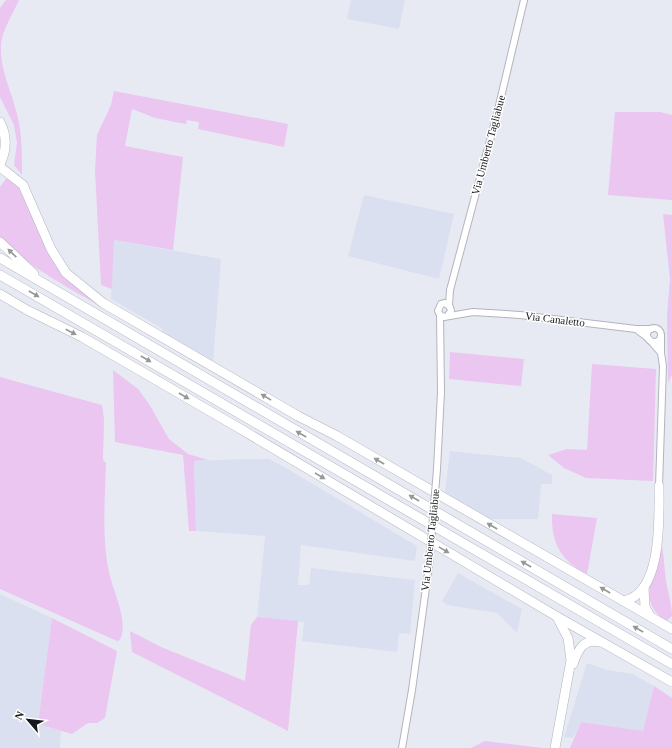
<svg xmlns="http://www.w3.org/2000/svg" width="672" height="748" font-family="'Times New Roman',serif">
<rect width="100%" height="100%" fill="#e8eaf3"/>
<g fill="#dbe0f0">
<path d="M351,0H405L399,29L347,19Z"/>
<path d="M364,195L454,214L439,279L348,256Z"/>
<path d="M114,240L221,259L213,362L161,333L163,329L111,299Z"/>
<path d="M450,451L521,458L552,475V484H541L538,519H490L445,492Z"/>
<path d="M245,459H269L286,468L417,546L415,561L301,545L298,585H309L311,568L415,580L410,634L399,633L397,652L302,641L304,622L257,617L265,536L196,531L194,461Z"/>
<path d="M458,573L522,609L517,633L497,613L447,605L442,601Z"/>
<path d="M0,594L52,618L38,724L61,731L60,748H0Z"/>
<path d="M587,663L607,670L633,674L654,686L643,731L581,722L573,738L564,737Z"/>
</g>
<g fill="#ebc6f0">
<path d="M6,0H19C13,14 2,30 1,45C0,70 11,90 17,114C22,133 22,154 22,175L14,165L17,143L14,125L0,97V8Z"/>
<path d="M114,91L288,124L284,147L198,129L199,122L187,120L186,124L155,118L132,109L125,146L183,157L173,250L114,240L112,289L101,285L95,171L97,135L111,105Z"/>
<path d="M615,112H660L672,115V200L608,195Z"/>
<path d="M8,176L19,188L49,253L102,307C74,291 18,261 0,237V187Z"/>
<path d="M663,214L672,215V375L668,383L667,315L670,279Z"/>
<path d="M450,352L524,359L521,386L449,379Z"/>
<path d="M592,364L656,369L653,481L586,478L564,468L548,455L567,449L587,450Z"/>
<path d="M113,370L138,389L149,404L169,439L188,454L208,460L194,461L196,531H189L183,455L115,442Z"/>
<path d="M0,377L102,405L104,419L103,460L106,463C105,500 101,544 111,580C116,598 128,622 120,640L117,641L0,589Z"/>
<path d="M552,514L597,518L587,574C561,561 551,543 552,514Z"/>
<path d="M662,547C664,556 664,563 665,572C666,588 672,601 672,616L666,621C636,601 654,574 662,547Z"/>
<path d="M257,617L298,621L288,731L132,652L130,631L161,647L245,681L251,625Z"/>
<path d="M52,618L117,651L105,718L97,723H88L72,734L38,724Z"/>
<path d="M654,686L672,698V748H570L581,722L643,731Z"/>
<path d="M485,741L543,748H471Z"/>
</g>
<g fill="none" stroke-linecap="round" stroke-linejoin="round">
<defs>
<g id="minor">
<path d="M449,305L450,290L497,114L524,0"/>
<path d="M448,315L451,311L450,307L445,303L441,304L438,311L440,315L444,317L473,312L520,315L636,329"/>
<circle cx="654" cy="335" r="7"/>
<path d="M648,338L636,329H651"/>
<path d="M650,340L661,353V336"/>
<path d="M437,469L441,392L440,315"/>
<path d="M659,486L663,366L661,353"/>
<path d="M402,748L412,690L429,566"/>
</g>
<g id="highway">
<path d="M0,122C7,136 7,150 0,164"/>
<path d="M0,167L23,185L51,249L66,273L103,303L298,416L337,436L672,629"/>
<path d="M0,242L34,274"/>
<path d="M0,258L672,649"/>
<path d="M0,275L672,664"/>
<path d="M0,294L27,310L82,337L239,428L556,616L672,682"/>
<path d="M644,587L645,607L650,616"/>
<path d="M623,601C663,595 659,516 659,486"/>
<path d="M573,664C578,649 584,638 601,642"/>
<path d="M555,748L571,660L568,638L557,617"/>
</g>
</defs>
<use href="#minor" stroke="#b3b5be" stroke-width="8"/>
<use href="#highway" stroke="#b3b5be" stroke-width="10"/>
<use href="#minor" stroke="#fff" stroke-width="6"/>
<use href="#highway" stroke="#fff" stroke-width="9"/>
<defs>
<path id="minor-bridge" d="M429,566L437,469"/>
</defs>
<use href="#minor-bridge" stroke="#b3b5be" stroke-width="8" stroke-linecap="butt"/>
<use href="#minor-bridge" stroke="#fff" stroke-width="6"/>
</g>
<defs><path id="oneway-solid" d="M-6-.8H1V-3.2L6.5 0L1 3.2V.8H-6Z"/></defs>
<g fill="#969798">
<use href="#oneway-solid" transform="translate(12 253) rotate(-136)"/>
<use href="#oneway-solid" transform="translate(34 294) rotate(30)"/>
<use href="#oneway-solid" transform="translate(71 332) rotate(27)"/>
<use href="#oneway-solid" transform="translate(146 359) rotate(30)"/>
<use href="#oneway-solid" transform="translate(184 396) rotate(30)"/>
<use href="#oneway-solid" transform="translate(266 397) rotate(-149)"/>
<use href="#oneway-solid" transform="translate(301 434) rotate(-150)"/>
<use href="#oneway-solid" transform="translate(379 461) rotate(-150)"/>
<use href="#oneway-solid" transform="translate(320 476) rotate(31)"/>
<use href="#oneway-solid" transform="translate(414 498) rotate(-150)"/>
<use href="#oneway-solid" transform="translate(492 526) rotate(-150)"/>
<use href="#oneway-solid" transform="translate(444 550) rotate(31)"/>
<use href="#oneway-solid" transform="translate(526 564) rotate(-150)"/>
<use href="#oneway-solid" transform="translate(605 590) rotate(-150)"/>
<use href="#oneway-solid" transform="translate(638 629) rotate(-150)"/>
</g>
<g text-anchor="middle" stroke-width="3" stroke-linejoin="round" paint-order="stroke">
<g font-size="11" fill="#16171a" stroke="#fff">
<text transform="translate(488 145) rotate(-75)" y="4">Via Umberto Tagliabue</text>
<text transform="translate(555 319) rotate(7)" y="4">Via Canaletto</text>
<text transform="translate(430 540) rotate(-84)" y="4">Via Umberto Tagliabue</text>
</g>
</g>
<g transform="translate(28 720) rotate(298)" stroke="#ffffff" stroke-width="3" paint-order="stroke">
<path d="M0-3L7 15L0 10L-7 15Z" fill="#16171a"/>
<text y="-6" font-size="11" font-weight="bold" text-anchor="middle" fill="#16171a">N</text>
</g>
</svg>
